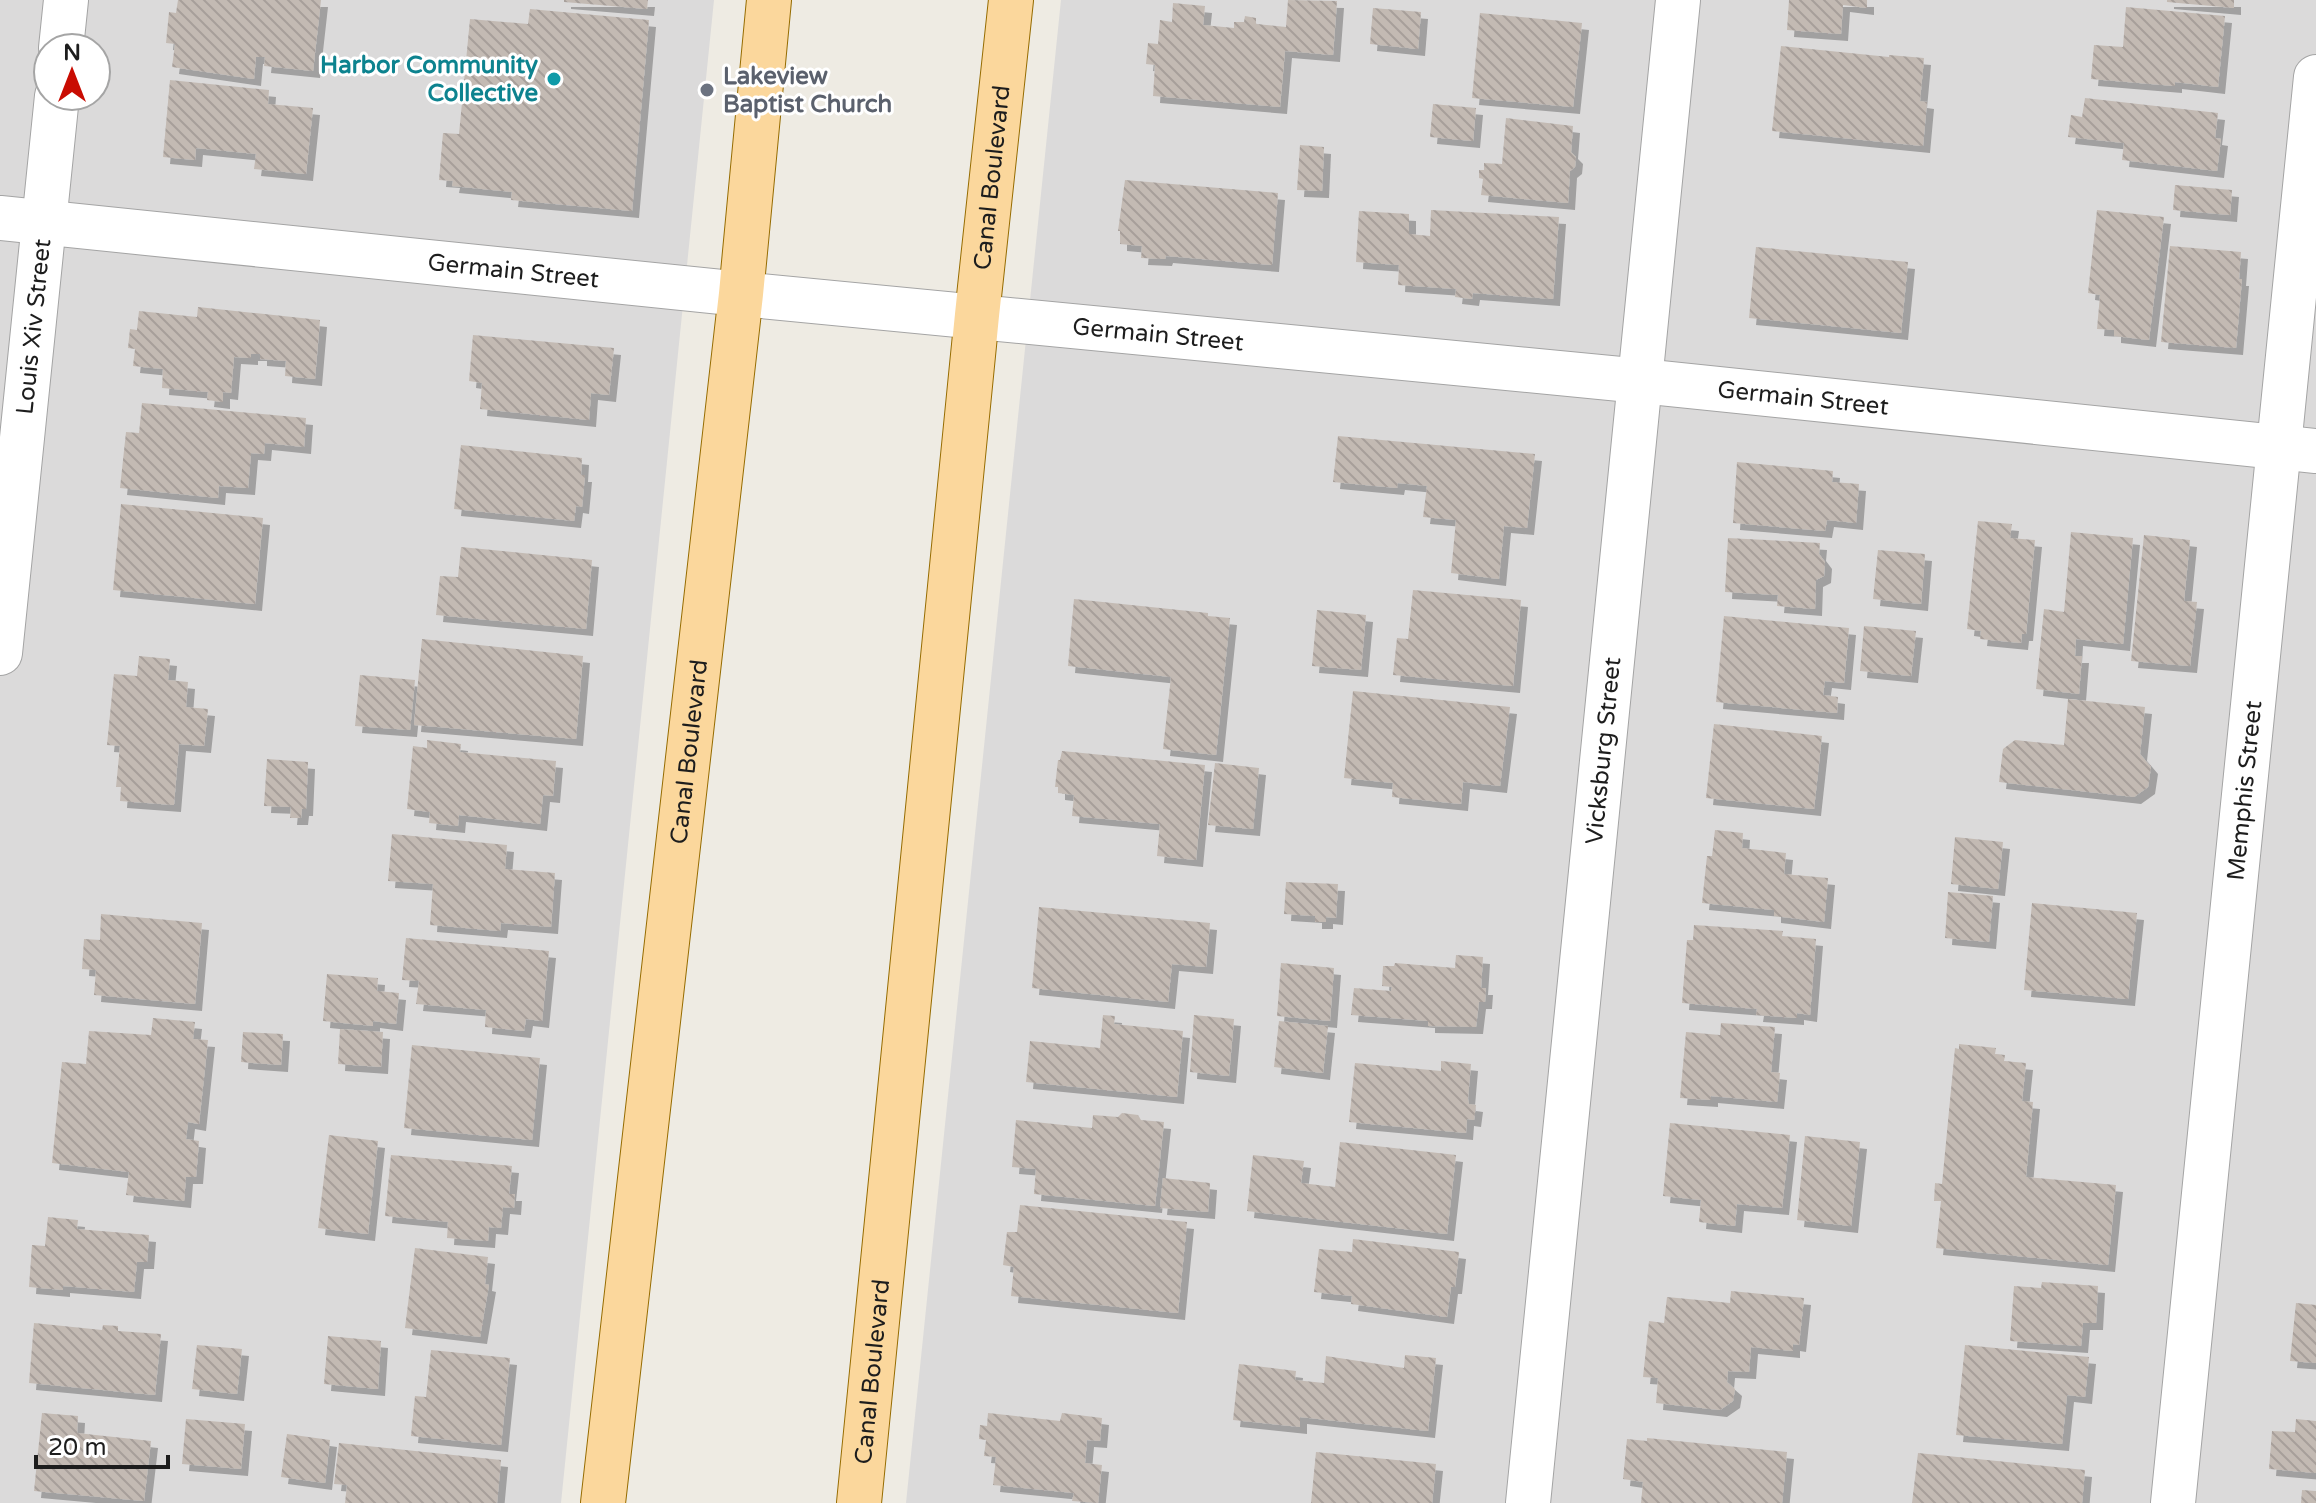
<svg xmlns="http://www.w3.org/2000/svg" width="2316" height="1503" font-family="'Varela Round',sans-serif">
<defs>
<pattern id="building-back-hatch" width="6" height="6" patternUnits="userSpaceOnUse" patternTransform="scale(2)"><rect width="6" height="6" fill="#c3bab3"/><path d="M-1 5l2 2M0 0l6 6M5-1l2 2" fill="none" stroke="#a79f9a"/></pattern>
<filter id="shadow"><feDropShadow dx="7" dy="7" stdDeviation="0" flood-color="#0004"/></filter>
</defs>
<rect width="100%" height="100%" fill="#eeebe3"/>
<g fill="#dbdada" fill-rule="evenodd">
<path d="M0,0H714L561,1503H0ZM48,48H96V96H48Z"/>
<path d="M1061,0H2316V1503H906Z"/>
</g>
<g fill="url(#building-back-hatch)" filter="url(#shadow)">
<path d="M178,0H321L313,71L264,66L265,57H256L254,79L172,67L175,44L166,43L169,12L176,13Z"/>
<path d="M564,0H648L647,9L564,2Z"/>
<path d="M1288,0L1337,1L1333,55L1285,51L1280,107L1153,96L1155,65L1146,64L1148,43L1158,44L1160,20L1172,22L1173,3L1205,6L1203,25L1234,28V22H1244L1245,16L1256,18V24L1286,27Z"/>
<path d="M1789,0H1867V8L1843,5L1841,34L1787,30Z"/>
<path d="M2167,0H2234V8L2167,2Z"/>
<path d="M2126,7L2225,16L2218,87L2175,82V86L2091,79L2094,45L2123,47Z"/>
<path d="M1373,8L1421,12L1418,49L1370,44Z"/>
<path d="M530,9L649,20L632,211L511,200L512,192L452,186L453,181L439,180L443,133L459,134L470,19L528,24Z"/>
<path d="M1480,13L1582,23L1573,107L1472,98Z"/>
<path d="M1781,46L1889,57V55L1924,58L1920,101L1927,102L1923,146L1772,131Z"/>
<path d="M170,80L269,90L268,104L313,108L306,174L254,169L256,154L196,148L195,160L163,157Z"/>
<path d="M2085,98L2218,113L2215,138L2221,139L2217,171L2122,160L2124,143L2068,137L2071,115L2082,117Z"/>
<path d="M1433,104L1476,108L1473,141L1430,137Z"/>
<path d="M1506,118L1573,126L1571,152L1576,157L1575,167L1570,171L1568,203L1481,195L1483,179L1479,178V170H1484V163L1502,164Z"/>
<path d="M1300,145L1324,147L1322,191L1297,190Z"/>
<path d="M1125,180L1278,193L1272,265L1166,256L1165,259L1141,258L1142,246L1120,244V231H1118Z"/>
<path d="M2175,185L2232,190L2230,215L2173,210Z"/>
<path d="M1431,210L1559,217L1553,299L1473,293L1472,299L1455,297L1456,289L1398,285L1399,265L1356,262L1359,211L1409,214V234L1430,236Z"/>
<path d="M2097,210L2164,217L2149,340L2114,336V330L2097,329L2100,295L2088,293Z"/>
<path d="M2170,246L2241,252L2239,279H2242L2236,348L2161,342Z"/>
<path d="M1756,247L1908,262L1901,333L1749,318Z"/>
<path d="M198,307L320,320L315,379L285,376L286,361L260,359V354H251V358L234,357L231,393L223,392V402L207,400L208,392L162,388L163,369L133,366L135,349L128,348L130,329L137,330L139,311L197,317Z"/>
<path d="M473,335L614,348L609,395L591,393L589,420L480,409L482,383L469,381Z"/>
<path d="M142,403L306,418L304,447L265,443L264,454L251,453L248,488L219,486L218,498L120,488L126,432L139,433Z"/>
<path d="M1338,436L1535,454L1527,528L1504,526L1499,579L1451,573L1456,520L1423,517L1427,486L1398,483L1397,488L1333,482Z"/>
<path d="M461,445L582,458L581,475H585L582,507L576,506L574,521L454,509Z"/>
<path d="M1737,462L1833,471L1832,482L1859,484L1856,523L1827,520L1825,531L1733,523Z"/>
<path d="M121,504L263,518L255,604L113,590Z"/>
<path d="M1978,521L2012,524L2010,538L2035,540L2026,634H2022L2021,643L1980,639L1981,631L1967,629Z"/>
<path d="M2071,532L2133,538L2123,644L2076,639L2075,656H2082L2079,694L2036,689L2044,609L2064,612Z"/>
<path d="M2144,535L2190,540L2184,601L2197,602L2190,666L2131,661Z"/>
<path d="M1728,538L1820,543L1819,554L1825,562L1824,576L1816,580L1815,609L1777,606L1778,595L1725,592Z"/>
<path d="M461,547L592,560L586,629L436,615L440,576L458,577Z"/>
<path d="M1878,550L1925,554L1921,604L1873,599Z"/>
<path d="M1413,590L1521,600L1513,686L1393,675L1397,638L1408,639Z"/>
<path d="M1074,599L1208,613V616L1230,618L1216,755L1163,749L1171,677L1068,666Z"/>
<path d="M1317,610L1366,615L1361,670L1312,666Z"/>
<path d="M1724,616L1849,628L1844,683L1825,681L1823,695L1838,697L1837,713L1716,702Z"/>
<path d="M1864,626L1916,631L1911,676L1860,671Z"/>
<path d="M422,639L583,656L576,739L414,725Z"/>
<path d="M139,656L170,659L168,680L188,682L186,707L208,709L204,746L179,744L174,805L120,801L121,787H116L120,746L107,745L114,674L137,676Z"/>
<path d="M360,675L415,680L410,730L355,726Z"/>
<path d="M1353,691L1510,707L1500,786L1463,782L1461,804L1392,797L1393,783L1344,778Z"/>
<path d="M2068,699L2145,707L2140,754L2151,767L2148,787L2134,797L1999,782L2003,749L2015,740L2064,745Z"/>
<path d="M1714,724L1822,736L1814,809L1706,798Z"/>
<path d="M427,740L461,744L460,752L556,761L553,796L543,795L540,824L459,815L458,826L429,823L430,812L407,809L413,746L427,748Z"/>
<path d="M1062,751L1205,765L1196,860L1157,856L1160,824L1072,816L1074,795L1058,793V787H1055L1058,760H1060Z"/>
<path d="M267,759L308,762L306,809H302L301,818H290L291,807L264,806Z"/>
<path d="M1215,763L1259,768L1253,829L1208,825Z"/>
<path d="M1715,830L1743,833L1742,848L1786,853L1784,874L1828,878L1824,922L1774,916V910L1702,903L1707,856H1712Z"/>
<path d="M392,834L507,845L505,869L555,873L551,927L501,923L500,931L430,925L433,884L388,881Z"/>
<path d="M1955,837L2003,842L1998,889L1951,884Z"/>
<path d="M1286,882L1338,884L1336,918L1326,917V922H1315V916L1284,914Z"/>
<path d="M1948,892L1993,896L1989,942L1945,938Z"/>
<path d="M2032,903L2137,913L2128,999L2024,990Z"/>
<path d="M1039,907L1210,923L1206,967L1172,964L1168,1002L1032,988Z"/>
<path d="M101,914L202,923L195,1004L94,995L96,970L82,969L84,939L100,940Z"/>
<path d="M1694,925L1783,931L1782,936L1816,939L1810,1015L1797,1013V1018L1756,1015L1757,1009L1682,1003L1687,940H1693Z"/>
<path d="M406,938L549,951L542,1021L526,1019L524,1031L485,1027L486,1010L416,1004L419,981L402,980Z"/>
<path d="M1456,955L1483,957L1481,988H1486L1485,1002H1479L1476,1027L1428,1026V1021L1351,1015L1354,988L1391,991L1392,987L1382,986L1383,966H1394L1395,963L1455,968Z"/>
<path d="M1281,963L1334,968L1330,1021L1277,1016Z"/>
<path d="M327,974L378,978L377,991L399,993L396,1024L373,1021V1026L323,1021Z"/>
<path d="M1103,1015L1115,1016L1114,1024L1183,1031L1177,1097L1026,1082L1030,1041L1100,1048Z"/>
<path d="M1194,1015L1234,1019L1229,1076L1190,1072Z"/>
<path d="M153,1018L195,1022L193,1039L208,1040L199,1124L188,1122L186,1139L199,1141L196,1177H186L184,1201L126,1195L129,1172L52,1163L62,1062L86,1064L89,1031L151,1035Z"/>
<path d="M1279,1021L1328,1026L1323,1073L1274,1067Z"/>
<path d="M1721,1023L1775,1027L1771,1072L1780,1073L1777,1102L1711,1096V1100L1680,1098L1686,1032L1720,1035Z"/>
<path d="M340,1029L383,1032L381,1067L338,1064Z"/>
<path d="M243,1032L283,1034L281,1065L241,1062Z"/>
<path d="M1959,1044L1996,1048L1995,1054L2005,1055L2004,1061L2026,1063L2022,1101L2033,1102L2026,1177L2116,1185L2108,1265L1936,1248L1941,1201H1934L1935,1183L1942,1184L1955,1048L1959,1049Z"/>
<path d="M412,1045L540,1058L532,1140L404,1128Z"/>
<path d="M1441,1061L1471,1064L1468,1099L1469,1104L1476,1105L1474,1120L1467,1119L1466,1133L1349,1122L1355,1063L1441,1071Z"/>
<path d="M1122,1113L1138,1115L1141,1120L1164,1122L1155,1206L1034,1194L1036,1169L1012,1167L1016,1120L1092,1128L1093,1115L1118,1117Z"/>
<path d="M1670,1123L1790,1135L1782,1208L1737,1204L1735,1226L1699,1222L1701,1200L1663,1196Z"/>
<path d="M329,1135L378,1141L368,1234L318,1228Z"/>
<path d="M1805,1136L1860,1142L1851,1226L1797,1220Z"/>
<path d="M1340,1142L1456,1155L1447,1234L1247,1211L1253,1155L1304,1161L1301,1183L1335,1187Z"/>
<path d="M391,1155L512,1166L509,1194H515L514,1208L503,1207L501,1228L489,1227L488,1241L447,1238L448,1222L385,1216Z"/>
<path d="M1163,1178L1210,1183L1208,1212L1160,1208Z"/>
<path d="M1020,1205L1187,1222L1178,1313L1011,1296L1014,1267L1003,1265L1007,1232H1017Z"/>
<path d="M48,1217L78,1220L77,1229L149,1235L147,1262H137L134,1292L63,1286V1290L29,1287L32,1245L45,1246Z"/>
<path d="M1353,1239L1459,1252L1455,1287H1451L1447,1317L1351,1304L1352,1296L1314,1292L1319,1249L1352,1252Z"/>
<path d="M415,1248L488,1257L485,1284L489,1285L480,1337L405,1328Z"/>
<path d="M2042,1282L2098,1286L2096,1323H2083L2081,1346L2010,1341L2014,1286L2041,1288Z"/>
<path d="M1731,1291L1804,1298L1799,1345L1793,1344V1351L1751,1347L1749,1372L1728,1371L1727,1382L1735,1389L1733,1401L1720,1410L1656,1403L1658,1378L1643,1377L1649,1321L1664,1323L1667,1297L1730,1303Z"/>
<path d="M2296,1303L2316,1305V1363L2290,1361Z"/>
<path d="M34,1323L102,1330L103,1325L118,1326V1331L161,1334L155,1395L29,1383Z"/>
<path d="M328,1336L381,1341L378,1389L324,1384Z"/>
<path d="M197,1345L242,1349L237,1394L192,1389Z"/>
<path d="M1965,1345L2089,1357L2085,1397L2067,1395L2062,1444L1956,1435Z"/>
<path d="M431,1350L510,1358L501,1445L411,1436L415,1396L426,1397Z"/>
<path d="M1405,1355L1436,1358L1428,1431L1300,1417V1427L1233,1420L1239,1364L1296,1371L1295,1380L1324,1383L1326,1356L1404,1368Z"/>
<path d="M42,1413L78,1416L77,1433L151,1441L144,1501L34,1491Z"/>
<path d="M988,1413L1060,1421L1062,1413L1102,1418L1100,1441L1087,1440L1085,1463L1102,1465L1098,1503L1072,1501L1074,1493L993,1485L996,1457L984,1456L986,1440L979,1439L980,1425L987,1426Z"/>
<path d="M186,1419L245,1424L241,1469L182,1464Z"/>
<path d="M2296,1419L2316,1421V1473L2269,1469L2272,1431L2295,1432Z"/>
<path d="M287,1434L330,1440L325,1483L281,1477Z"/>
<path d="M1647,1438L1787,1452L1782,1503H1641L1643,1482L1623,1479L1627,1439L1647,1441Z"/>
<path d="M339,1443L501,1460L497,1503H345L347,1485L334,1484Z"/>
<path d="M1316,1452L1436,1464L1432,1503H1311Z"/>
<path d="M1918,1453L2085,1470L2082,1503H1912Z"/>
<path d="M2302,1490L2316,1491V1503H2301Z"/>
</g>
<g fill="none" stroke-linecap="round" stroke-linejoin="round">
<defs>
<g id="minor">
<path d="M61,48L66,0"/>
<path id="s1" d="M0,218L741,294L1641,381L2316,451"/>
<path id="s2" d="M0,653L57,96"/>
<path id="s3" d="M1528,1503L1678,0"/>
<path id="s4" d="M2173,1503L2316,77"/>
</g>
<g id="major">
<path id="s5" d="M603,1503L741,294L769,0"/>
<path id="s6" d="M859,1503L977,315L1011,0"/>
</g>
</defs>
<use href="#minor" stroke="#a4a4a4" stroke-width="46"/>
<use href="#major" stroke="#966c01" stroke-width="46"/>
<use href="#minor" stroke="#fff" stroke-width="44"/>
<use href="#major" stroke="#fbd79c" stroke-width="44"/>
</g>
<circle fill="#0f9aa8" stroke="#fff" stroke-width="3" cx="554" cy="79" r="8"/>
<circle fill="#6b7280" stroke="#fff" stroke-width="3" cx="707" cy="90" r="8"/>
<g text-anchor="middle" stroke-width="6" stroke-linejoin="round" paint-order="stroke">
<g font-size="24" font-weight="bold" fill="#0d838f" stroke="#fff" text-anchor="end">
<text x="538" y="73">Harbor Community<tspan x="538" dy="28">Collective</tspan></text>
</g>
<g font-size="24" font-weight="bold" fill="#5b616d" stroke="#fff" text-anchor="start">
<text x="723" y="84">Lakeview<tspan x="723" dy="28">Baptist Church</tspan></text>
</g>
<g font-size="24" fill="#1d1d1d" stroke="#fff">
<text dy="8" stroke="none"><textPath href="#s6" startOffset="1332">Canal Boulevard</textPath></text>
<text dy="8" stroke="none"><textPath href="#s1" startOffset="516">Germain Street</textPath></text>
<text dy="8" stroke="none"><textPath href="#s2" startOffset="328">Louis Xiv Street</textPath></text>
<text dy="8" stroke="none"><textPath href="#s1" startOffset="1164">Germain Street</textPath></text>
<text dy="8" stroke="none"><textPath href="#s1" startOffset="1812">Germain Street</textPath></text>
<text dy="8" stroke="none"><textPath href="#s5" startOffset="756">Canal Boulevard</textPath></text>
<text dy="8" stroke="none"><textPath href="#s3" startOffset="756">Vicksburg Street</textPath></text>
<text dy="8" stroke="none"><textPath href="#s4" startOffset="716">Memphis Street</textPath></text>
<text dy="8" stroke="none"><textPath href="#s6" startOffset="132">Canal Boulevard</textPath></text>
</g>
</g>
<g transform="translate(72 72)"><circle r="38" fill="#ffffff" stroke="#a5a5a5" stroke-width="2"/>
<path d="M0-6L14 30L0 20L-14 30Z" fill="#c90c02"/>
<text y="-12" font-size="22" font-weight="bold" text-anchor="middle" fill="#1d1d1d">N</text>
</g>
<path d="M36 1455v12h132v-12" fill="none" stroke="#1d1d1d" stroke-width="4"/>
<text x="48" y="1455" font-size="24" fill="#1d1d1d" stroke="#ffffff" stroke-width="6" paint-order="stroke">20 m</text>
</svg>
